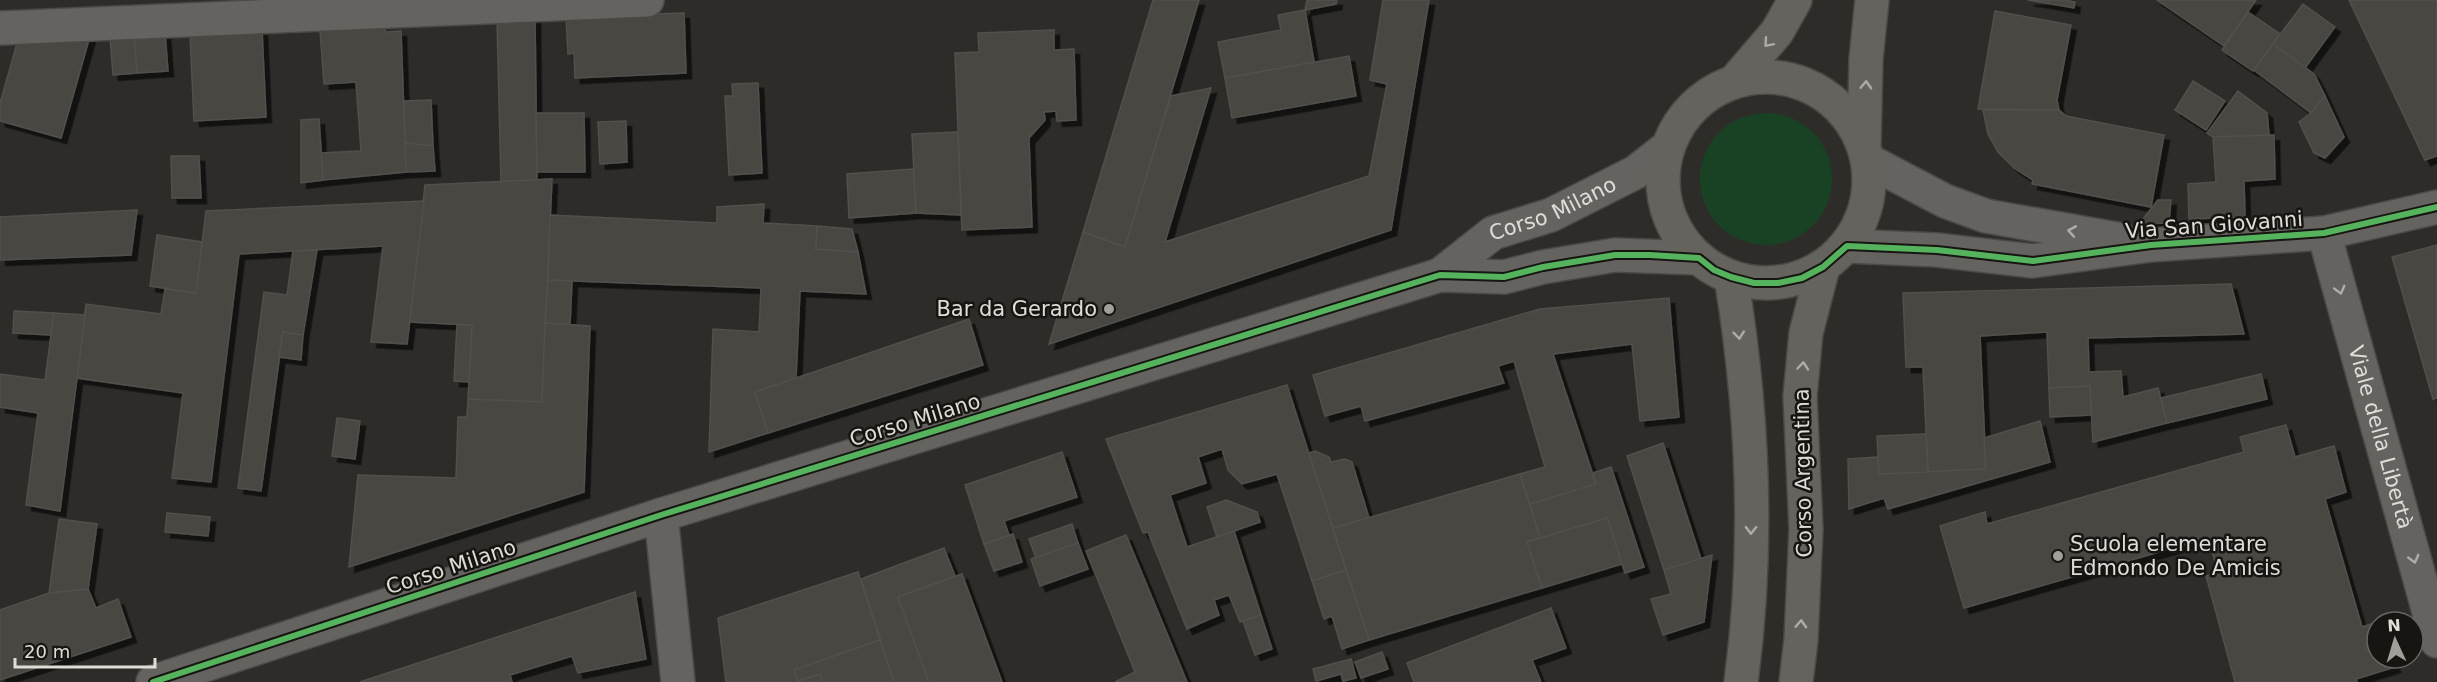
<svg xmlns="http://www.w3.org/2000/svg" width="2437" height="682" font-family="'DejaVu Sans',sans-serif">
<defs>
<filter id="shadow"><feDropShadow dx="5.5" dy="5.5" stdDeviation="0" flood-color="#0009"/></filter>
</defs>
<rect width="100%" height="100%" fill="#2e2c29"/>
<circle fill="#194225" cx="1766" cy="179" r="66"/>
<g fill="#484643" stroke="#52504d" stroke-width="1.5" filter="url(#shadow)">
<path d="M1153,0H1199L1125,247L1083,232Z"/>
<path d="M1307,0H1337L1336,4L1305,10Z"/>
<path d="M1383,0H1429L1391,230L1049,344L1083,232L1125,247L1171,96L1211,88L1165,242L1369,176L1387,84L1370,80Z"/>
<path d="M2028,0H2065L2075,2L2074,8Z"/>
<path d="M2157,0H2256L2224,46Z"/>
<path d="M2349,0H2437V156L2425,160Z"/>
<path d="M2303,4L2335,27L2305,68L2273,44Z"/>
<path d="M1305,10L1314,62L1225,78L1218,42L1281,30L1278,15Z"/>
<path d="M1995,11L2071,25L2057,100L2059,110L1978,109Z"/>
<path d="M2248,12L2280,34L2253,71L2222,50Z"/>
<path d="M684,13L686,73L575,78L574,53L568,54L566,17Z"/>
<path d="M535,18L537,180L501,182L497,20Z"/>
<path d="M385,26V32L401,31L406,172L323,180L321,153L361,151L356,82L324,84L320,30Z"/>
<path d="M262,30L266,117L194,121L190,35Z"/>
<path d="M1054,30V50L1074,49L1076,120L1057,121L1056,111L1044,112L1045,120L1029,138L1032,227L962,230L955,53L979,52L978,33Z"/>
<path d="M165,33L168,71L137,73L134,36Z"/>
<path d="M90,36L61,138L0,121V103L18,40Z"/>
<path d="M134,36L137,73L113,75L110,37Z"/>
<path d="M2273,44L2314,74L2325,96L2311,113L2254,70Z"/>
<path d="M1349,56L1356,96L1232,118L1225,78Z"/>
<path d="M2193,81L2225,101L2206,130L2175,110Z"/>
<path d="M758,83L762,173L729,175L725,96H733L732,84Z"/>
<path d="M2238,91L2267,113L2269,135L2213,137L2207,133Z"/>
<path d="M2325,96L2344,137L2325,158L2314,153L2299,122L2311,113Z"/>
<path d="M431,100L433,146L405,143L404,101Z"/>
<path d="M1983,110H2059L2066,116L2164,135L2151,207L2032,184L2033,180L2014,168L1998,152L1988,134Z"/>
<path d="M536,113H584L585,172H537Z"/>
<path d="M319,119L323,180L301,183V120Z"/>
<path d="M626,121L627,162L600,164L598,122Z"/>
<path d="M958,132L961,215L916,213L912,134Z"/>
<path d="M2274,135L2275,179L2244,181L2245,217L2189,219L2188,184L2216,182L2213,137Z"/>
<path d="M405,143L433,146L435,171L406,172Z"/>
<path d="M171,156H199L201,198H172Z"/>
<path d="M913,169L916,213L849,218L847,174Z"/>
<path d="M552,179L542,402L468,399L472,325L410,322L425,185Z"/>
<path d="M2158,200H2171L2169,223L2139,224Z"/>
<path d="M424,201L407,344L371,342L383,246L239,254L211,482L172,478L183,393L77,378L86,304L161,314L165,289L196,293L206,211Z"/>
<path d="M764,204L763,223L817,226L816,249L858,252L866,294L800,291L796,378L755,392L768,433L709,452L713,329L759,332L761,288L548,280L550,215L717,223V207Z"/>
<path d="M137,210L131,255L0,260V217Z"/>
<path d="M817,226L852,229L858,252L816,249Z"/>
<path d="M157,235L202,242L196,293L150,286Z"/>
<path d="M2437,245V398L2433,399L2392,257Z"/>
<path d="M317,250L303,335L283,332L261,491L238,488L264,292L287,295L293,251Z"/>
<path d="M548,280L572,281L570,325L545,323Z"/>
<path d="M2231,284L2244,334L2088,338L2089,372L2121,371L2123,397L2158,388L2167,423L2093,442L2090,386L2049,388L2047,332L1980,336L1986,469L1928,472L1923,367H1906L1903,293Z"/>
<path d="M1669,298L1679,417L1640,421L1632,344L1553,354L1596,484L1530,504L1520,474L1545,467L1514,361L1498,366L1504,383L1365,421L1361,406L1325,416L1313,375L1540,309Z"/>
<path d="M14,311L54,313L51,335L13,333Z"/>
<path d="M54,313L85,315L60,511L26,505L38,413L0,407V374L45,380Z"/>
<path d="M969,319L983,365L768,433L755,392Z"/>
<path d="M545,323L590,326L584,492L349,567L358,475L456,478L458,417H467L468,399L542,402Z"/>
<path d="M457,325H472L469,382L454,381Z"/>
<path d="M283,332L303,335L301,360L279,357Z"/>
<path d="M2261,374L2267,399L2167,423L2161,398Z"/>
<path d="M1287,385L1346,570L1312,581L1277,474L1242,484L1228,470L1222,449L1198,457L1206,483L1170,495L1187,547L1234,531L1261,615L1240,622L1229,595L1214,600L1219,615L1187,629L1148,532L1143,533L1106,439Z"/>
<path d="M2090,386L2091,415L2050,417L2049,388Z"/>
<path d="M337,418L360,421L355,459L332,456Z"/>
<path d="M2040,421L2050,462L1888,509L1884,498L1849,509L1848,459L1878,457L1879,474L1986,469L1984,438Z"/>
<path d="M2286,425L2295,457L2334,446L2346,492L2325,499L2362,627L2377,622V658H2392L2395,667L2356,679L2357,682H2235L2206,576L2218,572L2208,538L1964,608L1940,526L1985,512L1987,524L2244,452L2240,437Z"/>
<path d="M1926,434L1928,472L1879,474L1877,436Z"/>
<path d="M1663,443L1701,559L1664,570L1627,456Z"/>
<path d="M1315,451L1329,457L1331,462L1345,459L1352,462L1369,518L1333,528L1309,453Z"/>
<path d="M1062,452L1077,497L1004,521L1009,535L984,544L965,485Z"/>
<path d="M1611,467L1644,567L1625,573L1607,518L1540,538L1530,504L1596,484L1593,473Z"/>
<path d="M1520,474L1540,538L1527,542L1542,588L1369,640L1333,528Z"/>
<path d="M1226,500L1257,512L1260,522L1217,537L1207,507Z"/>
<path d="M167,513L210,517L208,536L165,532Z"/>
<path d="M1607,518L1622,564L1542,588L1527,542Z"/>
<path d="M59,519L97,524L88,589L49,593Z"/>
<path d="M1072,524L1078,543L1036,558L1029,539Z"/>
<path d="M1013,534L1022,562L994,571L984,544Z"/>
<path d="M1126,535L1163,624L1187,682H1115L1135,672L1086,551Z"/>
<path d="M1078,543L1088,569L1040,586L1031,559Z"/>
<path d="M944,548L955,576L898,597L929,682H894L861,579Z"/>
<path d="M1712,555L1704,622L1663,635L1651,599L1671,594L1664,570Z"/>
<path d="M1346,570L1369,640L1342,649L1332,616L1324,619L1312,581Z"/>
<path d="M858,572L880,640L794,670L798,681L820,674L823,682H726L718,618Z"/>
<path d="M962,574L1002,682H929L898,597Z"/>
<path d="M88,589L96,608L118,599L131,637L0,680V610L49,593Z"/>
<path d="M635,592L646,659L578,673L572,656L510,675L512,682H360Z"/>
<path d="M1551,608L1566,648L1532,660L1541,682H1414L1407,663Z"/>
<path d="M1261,615L1272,649L1255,655L1243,621Z"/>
<path d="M880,640L894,682H823L820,674L798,681L794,670Z"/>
<path d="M1382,652L1388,669L1361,678L1355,662Z"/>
<path d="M1351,659L1356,678L1343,681L1341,674L1316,681L1313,669Z"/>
</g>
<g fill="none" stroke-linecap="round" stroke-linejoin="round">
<defs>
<g id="minor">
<path d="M2,28L647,0"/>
<path id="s1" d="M2324,233L2437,641"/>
<path d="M661,515L678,682"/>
</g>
<g id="tertiary">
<path d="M1869,161L1945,201L1986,216L2122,240"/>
<path d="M1847,246L1937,250L2033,261L2151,245L2324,233L2437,207"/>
<path id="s2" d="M1440,275L1493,233L1551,215L1636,172L1668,147"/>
<path d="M153,682L661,515L1440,275L1504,277L1543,267L1615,255L1699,258"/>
</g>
<g id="secondary">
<circle cx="1766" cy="180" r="103"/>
<path d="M1735,81L1777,32L1795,0"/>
<path d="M1864,143L1866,59L1872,0"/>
<path d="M1731,277C1753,410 1759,549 1741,682"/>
<path d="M1796,682L1801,640L1806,529L1800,396L1806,333L1823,267"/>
</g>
</defs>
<use href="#minor" stroke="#4b4945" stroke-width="36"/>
<use href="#tertiary" stroke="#4b4945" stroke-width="36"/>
<use href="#secondary" stroke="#4b4945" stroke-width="36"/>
<use href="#minor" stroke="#656360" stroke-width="33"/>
<use href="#tertiary" stroke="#656360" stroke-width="33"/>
<use href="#secondary" stroke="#65635d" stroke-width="33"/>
<defs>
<path id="cycleway" d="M153,682L661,515L1440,275L1504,277L1543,267L1615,255H1650L1699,258L1714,270L1731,277L1754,283H1778L1802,278L1823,267L1847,246L1937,250L2033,261L2151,245L2324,233L2437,207"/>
</defs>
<use href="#cycleway" stroke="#171512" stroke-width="10"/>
<use href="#cycleway" stroke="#56b35d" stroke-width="6"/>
</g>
<defs><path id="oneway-chevron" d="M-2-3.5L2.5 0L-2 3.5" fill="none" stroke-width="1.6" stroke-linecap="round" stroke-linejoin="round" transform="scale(1.5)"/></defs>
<g stroke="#afaca7">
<use href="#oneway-chevron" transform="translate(1768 43) rotate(131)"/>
<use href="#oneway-chevron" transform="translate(1866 85) rotate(-88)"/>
<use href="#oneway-chevron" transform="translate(1739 335) rotate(84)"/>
<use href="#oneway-chevron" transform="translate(1803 366) rotate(-85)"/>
<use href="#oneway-chevron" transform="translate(1751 530) rotate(91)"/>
<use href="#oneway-chevron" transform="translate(1801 624) rotate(-87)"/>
</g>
<g stroke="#afaca8">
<use href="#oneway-chevron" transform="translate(2072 231) rotate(-170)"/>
<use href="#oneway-chevron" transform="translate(2340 290) rotate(75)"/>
<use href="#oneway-chevron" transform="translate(2414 559) rotate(75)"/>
</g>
<g fill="#a29f9b" stroke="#171512" stroke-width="2">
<circle cx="1109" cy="309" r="6"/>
<circle cx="2058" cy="556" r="6"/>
</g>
<g text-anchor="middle" stroke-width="5" stroke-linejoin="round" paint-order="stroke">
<g font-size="21" fill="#e0ddd8" stroke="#171512">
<text dy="7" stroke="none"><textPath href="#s2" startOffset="132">Corso Milano</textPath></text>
<text transform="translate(2214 225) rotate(-4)" y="7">Via San Giovanni</text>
<text transform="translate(915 420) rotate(-17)" y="7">Corso Milano</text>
<text dy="7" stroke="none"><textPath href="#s1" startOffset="212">Viale della Libertà</textPath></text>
<text transform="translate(1803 473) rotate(-91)" y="7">Corso Argentina</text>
<text transform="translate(451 567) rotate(-18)" y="7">Corso Milano</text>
</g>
<g font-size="21" fill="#e0ddd8" stroke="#171512" text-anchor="end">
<text x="1097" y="316">Bar da Gerardo</text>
<text x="2070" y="551" text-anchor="start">Scuola elementare<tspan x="2070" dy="24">Edmondo De Amicis</tspan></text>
</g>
</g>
<g transform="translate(2395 640) rotate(356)"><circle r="28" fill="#171512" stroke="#676561" stroke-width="1.5"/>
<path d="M0-4.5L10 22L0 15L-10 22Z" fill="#a29f9b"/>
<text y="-9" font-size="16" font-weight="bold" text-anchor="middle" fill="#e0ddd8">N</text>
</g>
<path d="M15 658v9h140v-9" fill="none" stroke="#e0ddd8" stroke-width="3"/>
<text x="24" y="658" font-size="18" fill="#e0ddd8" stroke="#171512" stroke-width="4.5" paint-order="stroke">20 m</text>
</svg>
